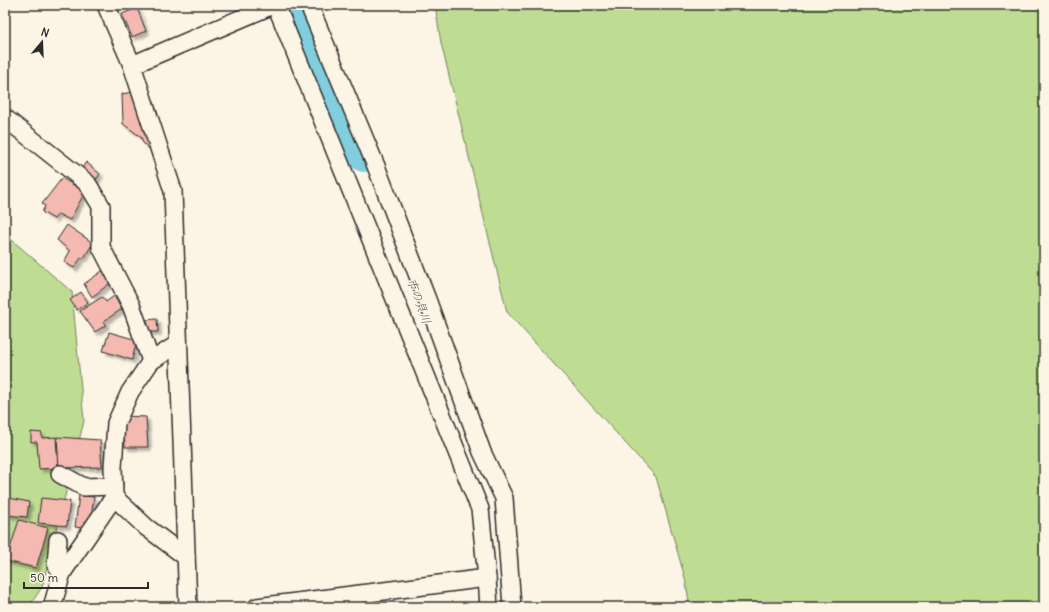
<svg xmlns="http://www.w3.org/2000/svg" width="1049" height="612" font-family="Delius,'Klee One',sans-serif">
<defs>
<filter id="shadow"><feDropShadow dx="3.5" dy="3.5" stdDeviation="1" flood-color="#0004"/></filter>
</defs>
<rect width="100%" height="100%" fill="#fcf5e5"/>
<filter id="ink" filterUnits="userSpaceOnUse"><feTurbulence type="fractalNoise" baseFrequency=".025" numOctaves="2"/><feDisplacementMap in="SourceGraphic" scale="8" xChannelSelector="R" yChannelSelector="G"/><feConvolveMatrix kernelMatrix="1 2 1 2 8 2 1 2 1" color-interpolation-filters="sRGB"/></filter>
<g filter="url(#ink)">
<g fill="#bfdc93" stroke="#75845f">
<path d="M435,5H1044V607H690L685,578L656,477L507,312L441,43Z"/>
<path d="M5,234L72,292L84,421L42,587L29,607H5Z"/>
</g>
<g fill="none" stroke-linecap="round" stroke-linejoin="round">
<path stroke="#81cedf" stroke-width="30" d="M296,5L364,157"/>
</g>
<g fill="#f4b9b0" stroke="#2b2b2b" filter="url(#shadow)">
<path d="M137,8L146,31L132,37L122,14Z"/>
<path d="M132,92L161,168L156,169L150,149L143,143L141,137L123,124L122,94Z"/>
<path d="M86,162L100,174L95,181L81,170Z"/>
<path d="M62,178L85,192L70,220L58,214L54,219L42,212L45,206L42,204Z"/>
<path d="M67,225L93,243L84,258H81L74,268L64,262L70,251L57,240Z"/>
<path d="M105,269L113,281L92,297L84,284Z"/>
<path d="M81,292L88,302L77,310L70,300Z"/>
<path d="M114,296L122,309L104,321L106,325L95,332L80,311L102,297L106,302Z"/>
<path d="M157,319L158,332H145L144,320Z"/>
<path d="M109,332L137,340L132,360L103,351Z"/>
<path d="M123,416L146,417L148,447H125Z"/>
<path d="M31,432L42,433V438L56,437L58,468L39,469L37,442H31Z"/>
<path d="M57,437L100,440L102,467L59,468Z"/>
<path d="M79,495L94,497L91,518L83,528L75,527Z"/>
<path d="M9,498L29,502L27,517L7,515Z"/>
<path d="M41,498L70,501L67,526L38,523Z"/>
<path d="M19,520L48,528L36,568L6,561Z"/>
</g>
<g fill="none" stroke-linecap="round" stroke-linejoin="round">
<defs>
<g id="minor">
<path d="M106,5L132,65L173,191L188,607"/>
<path d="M276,5L480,509L487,578L489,607"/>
<path d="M309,5L376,166L428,302L482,452L504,498L512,607"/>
<path d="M132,65L273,5"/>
<path d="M5,118L87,183L101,206V247L131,305L151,361L130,392L116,423L113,467L114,497L62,573L52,607"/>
<path d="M151,361L178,344"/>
<path d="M60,474L84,487L114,486"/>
<path d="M114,497L146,527L186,557"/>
<path d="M58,540L56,564L62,573"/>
<path d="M257,607L487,578"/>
</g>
</defs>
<use href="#minor" stroke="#2b2b2b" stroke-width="20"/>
<use href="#minor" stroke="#fcf5e5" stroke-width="17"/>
</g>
</g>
<g text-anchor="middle" stroke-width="3" stroke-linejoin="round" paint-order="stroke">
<g font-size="12" font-style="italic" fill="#455c61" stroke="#fcf5e5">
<text transform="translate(419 301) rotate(70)" y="4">市の貝川</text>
</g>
</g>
<rect width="1049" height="612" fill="none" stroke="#fcf5e5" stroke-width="20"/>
<rect x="10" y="10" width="1029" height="592" fill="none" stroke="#2b2b2b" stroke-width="1.5" filter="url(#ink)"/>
<g transform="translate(42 42) rotate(19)" stroke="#fcf5e5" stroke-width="3" paint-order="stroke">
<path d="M0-3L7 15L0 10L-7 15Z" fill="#2b2b2b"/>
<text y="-6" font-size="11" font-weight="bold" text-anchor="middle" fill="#2b2b2b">N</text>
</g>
<path d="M24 582v6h124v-6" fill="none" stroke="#2b2b2b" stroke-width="2"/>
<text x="30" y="582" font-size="12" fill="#2b2b2b" stroke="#fcf5e5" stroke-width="3" paint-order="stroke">50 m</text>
</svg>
